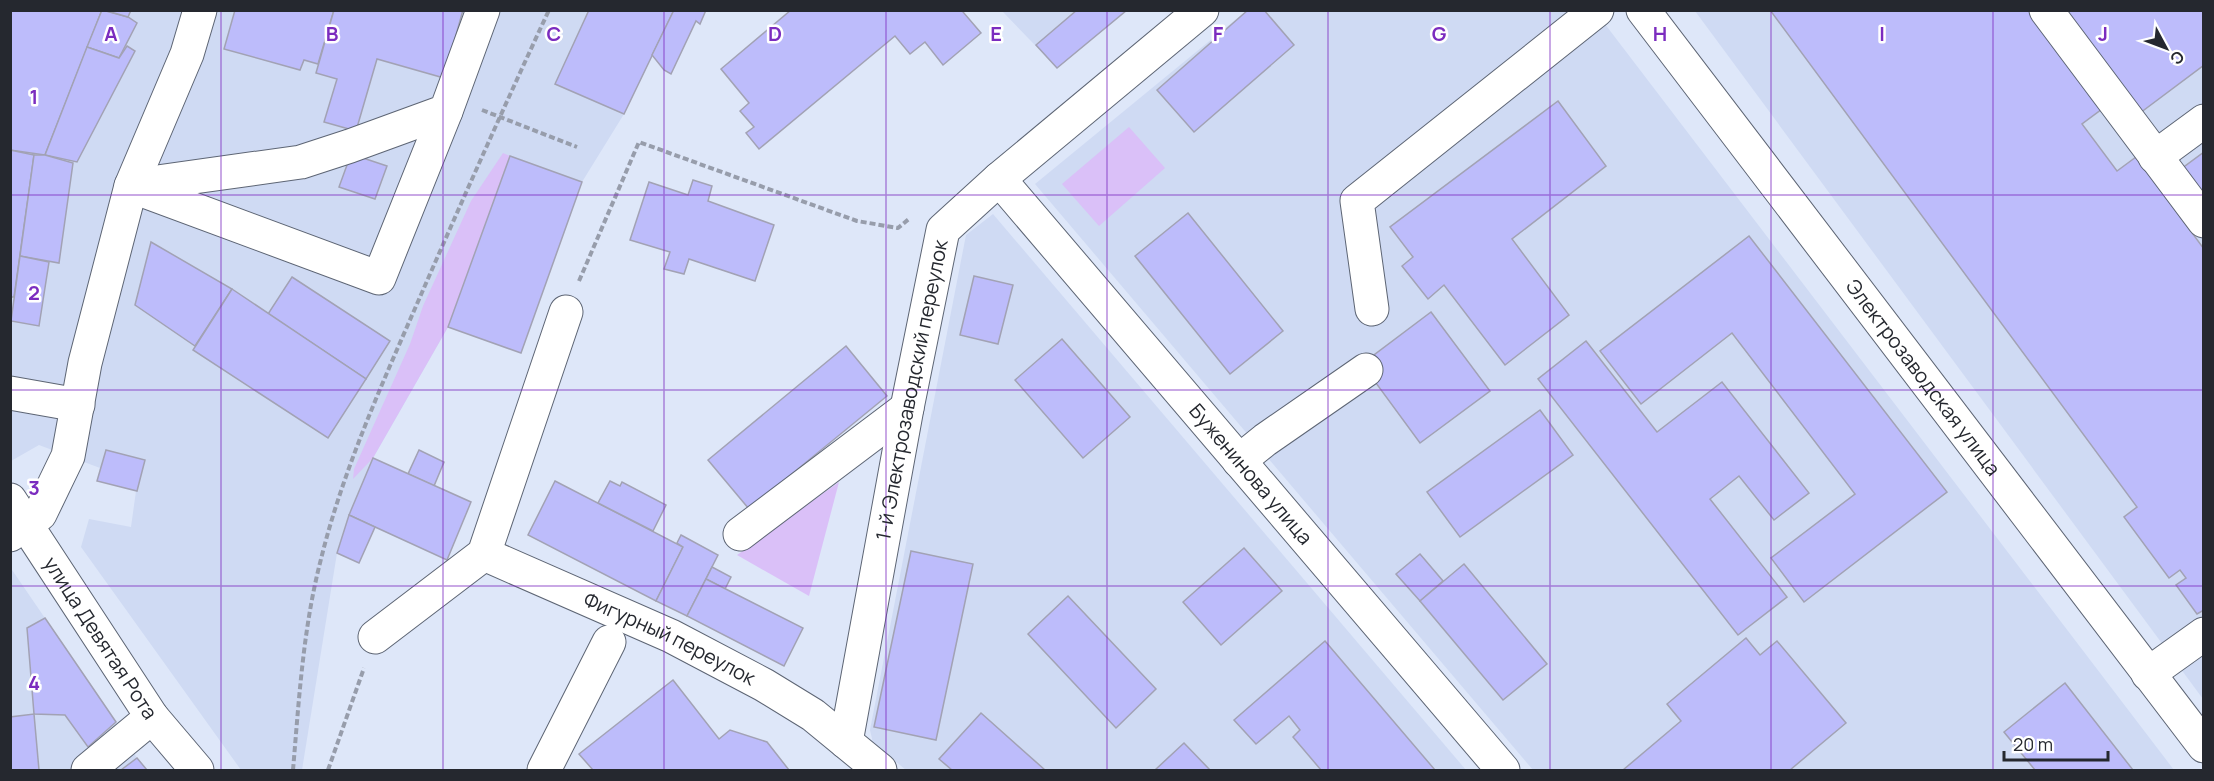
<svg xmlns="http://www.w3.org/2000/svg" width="2214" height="781" font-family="Manrope,sans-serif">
<rect width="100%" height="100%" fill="#dee7f9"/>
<g fill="#cfdaf3">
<path d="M11,11H674L624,114L582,182L521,353L448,327L373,458L349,515L337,553L302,770H241L81,547L89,519L131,527L136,491L97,481L100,468L39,445L11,461Z"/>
<path d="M1002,11H1127L1057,68Z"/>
<path d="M1246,11H1595L2174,770H1533L1035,184Z"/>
<path d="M1695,11H2203V699Z"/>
<path d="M993,214L1466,770H906L873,743L870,730L966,235Z"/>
<path d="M10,567L116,722L137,758L147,770H11Z"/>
</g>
<g fill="#dac0f8">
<path d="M1129,127L1165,168L1099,226L1062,184Z"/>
<path d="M503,153L510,156L448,327L373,458L353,479L354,469L410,344L423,306L471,201Z"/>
<path d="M839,482L809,596L737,555Z"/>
</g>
<g fill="#bdbcfb" stroke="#a2a2b4" stroke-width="1.5">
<path d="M10,10H102L45,155L10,150Z"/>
<path d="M102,10L128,17L137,23L119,58L87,47Z"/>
<path d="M104,10H131L128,17Z"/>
<path d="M235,10H334L318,64L304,60L300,70L224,49Z"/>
<path d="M334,10H463L444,78L377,59L356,131L324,122L337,79L316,73Z"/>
<path d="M589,10H674L624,114L555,84Z"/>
<path d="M674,10H706L700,24L696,21L671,74L664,70L652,55Z"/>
<path d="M791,10H964L963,12L981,33L943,65L925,42L910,54L895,36L759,149L746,133L754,127L740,111L749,103L721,69Z"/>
<path d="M1077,10H1127L1057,68L1036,45Z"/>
<path d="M1248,10H1264L1294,45L1194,132L1157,90Z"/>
<path d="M1770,10H2030L2102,109L2082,124L2117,171L2136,157L2204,249V610L2197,614L2176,585L2186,578L2180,570L2169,578L2124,517L2137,507Z"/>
<path d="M2062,10H2204V65L2140,113Z"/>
<path d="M127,46L135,51L77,162L45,155L87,47L119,58Z"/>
<path d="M1558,101L1606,166L1512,239L1569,315L1505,365L1444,285L1428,299L1402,266L1413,257L1390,227Z"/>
<path d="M10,150L34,155L14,297H10Z"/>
<path d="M2204,152V192L2196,197L2177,172Z"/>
<path d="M351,154L387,166L375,199L339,187Z"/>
<path d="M34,155H45L73,163L59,263L20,256Z"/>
<path d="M510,156L582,182L521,353L448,327Z"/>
<path d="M693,180L712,186L708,201L774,225L755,281L689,259L684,274L664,269L670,252L630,240L649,182L688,195Z"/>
<path d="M1188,213L1283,331L1230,374L1135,256Z"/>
<path d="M1749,236L1947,492L1804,602L1771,558L1855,494L1732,333L1641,404L1600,351Z"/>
<path d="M151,242L232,289L195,346L135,305Z"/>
<path d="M20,256L49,262L39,326L11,321Z"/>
<path d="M974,276L1013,285L998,344L960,335Z"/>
<path d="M292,277L390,341L366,379L268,314Z"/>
<path d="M232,289L366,379L328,438L193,350Z"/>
<path d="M1431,312L1490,391L1420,443L1362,364Z"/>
<path d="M1062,339L1130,417L1083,458L1015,380Z"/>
<path d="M1586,341L1657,432L1722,382L1809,493L1774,520L1739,476L1710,499L1787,597L1738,635L1538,379Z"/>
<path d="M846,346L887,396L749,509L708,460Z"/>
<path d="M1540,410L1573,455L1460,537L1427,492Z"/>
<path d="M106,450L145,460L137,491L97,481Z"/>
<path d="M419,450L444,462L434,486L408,474Z"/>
<path d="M373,458L471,502L447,560L349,515Z"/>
<path d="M555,481L683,547L656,601L528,535Z"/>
<path d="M610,481L620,486L622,482L666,505L653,531L598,503Z"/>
<path d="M349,515L375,527L359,563L337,553Z"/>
<path d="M681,535L718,555L687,616L656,601L683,547L677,543Z"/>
<path d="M1244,548L1282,591L1221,645L1183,602Z"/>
<path d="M911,551L973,564L936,740L874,727Z"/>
<path d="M1420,554L1443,581L1420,601L1396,574Z"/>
<path d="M1464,564L1547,664L1503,700L1420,601Z"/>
<path d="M712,567L731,577L725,589L706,579Z"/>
<path d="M706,579L803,628L784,666L687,616Z"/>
<path d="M1068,596L1156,689L1116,728L1028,634Z"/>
<path d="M45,618L116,722L88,747L65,715L34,714L27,628Z"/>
<path d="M1746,638L1760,655L1777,641L1846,723L1790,770H1623L1681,721L1667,704Z"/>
<path d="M1325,641L1435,770H1321L1293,737L1300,730L1289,716L1256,744L1234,720Z"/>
<path d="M673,680L719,739L730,730L767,742L789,770H593L579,754Z"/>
<path d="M2065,683L2133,770H2035L2004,732Z"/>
<path d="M981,713L1045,770H952L939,759Z"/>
<path d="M34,714L39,770H10V717Z"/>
<path d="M1184,743L1210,770H1155Z"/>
<path d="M137,758L147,770H121Z"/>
</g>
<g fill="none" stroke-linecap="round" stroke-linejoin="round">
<defs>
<g id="minor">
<path id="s1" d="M1643,10L2204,746"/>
<path d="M2046,10L2204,221"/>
<path d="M2155,157L2204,121"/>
<path id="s2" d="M999,179L1503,770"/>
<path d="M136,185L301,162L350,146L446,111L483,10"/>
<path d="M131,186L379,278L446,111"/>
<path d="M1372,309L1357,201L1597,10"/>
<path d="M10,393L78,405"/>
<path d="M1239,461L1265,440L1366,370"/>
<path id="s3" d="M10,500L152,717L197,770"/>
<path d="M740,534L907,408"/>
<path d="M10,535L40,514L68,456L85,363L131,186L187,54L200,10"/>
<path id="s4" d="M484,554L671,636L764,685L813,715L880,770"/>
<path d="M375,637L484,554L566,312"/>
<path d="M2148,674L2204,634"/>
<path id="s5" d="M846,742L907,408L943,230L999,179L1202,10"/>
<path d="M88,770L152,717"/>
<path d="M544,770L609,642"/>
</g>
</defs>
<use href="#minor" stroke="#5d6574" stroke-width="35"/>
<g stroke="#979dab" stroke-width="4" stroke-dasharray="6 3" stroke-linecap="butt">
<path d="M482,110L577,147"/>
<path d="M579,281L639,142L857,221L898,228L910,218"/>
<path d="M293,770C299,700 303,628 321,559C342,474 378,393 413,313C457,212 502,111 549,10"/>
<path d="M328,770L364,668"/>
</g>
<use href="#minor" stroke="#fff" stroke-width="33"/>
</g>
<path fill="none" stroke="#7b2cbf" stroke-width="1.5" stroke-opacity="0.55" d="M221,10V770M443,10V770M664,10V770M886,10V770M1107,10V770M1328,10V770M1550,10V770M1771,10V770M1993,10V770M10,195H2204M10,390H2204M10,586H2204"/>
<g text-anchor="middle" stroke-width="5" stroke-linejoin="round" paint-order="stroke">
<g font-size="20" fill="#25282f" stroke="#fff">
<text dy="7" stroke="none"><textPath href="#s1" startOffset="462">Электрозаводская улица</textPath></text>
<text dy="7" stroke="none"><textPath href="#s5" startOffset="358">1-й Электрозаводский переулок</textPath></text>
<text dy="7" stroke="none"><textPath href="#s2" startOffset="388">Буженинова улица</textPath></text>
<text dy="7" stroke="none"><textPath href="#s3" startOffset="165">улица Девятая Рота</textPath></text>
<text dy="7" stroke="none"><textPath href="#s4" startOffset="204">Фигурный переулок</textPath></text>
</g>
</g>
<g font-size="20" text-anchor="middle" font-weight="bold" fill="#7b2cbf" stroke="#fff" stroke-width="5" stroke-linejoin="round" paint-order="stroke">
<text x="111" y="41">A</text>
<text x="332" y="41">B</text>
<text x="554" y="41">C</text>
<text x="775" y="41">D</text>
<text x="996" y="41">E</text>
<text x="1218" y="41">F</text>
<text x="1439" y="41">G</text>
<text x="1660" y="41">H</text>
<text x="1882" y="41">I</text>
<text x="2103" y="41">J</text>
<text x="34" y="104">1</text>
<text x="34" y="300">2</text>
<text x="34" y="495">3</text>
<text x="34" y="690">4</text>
</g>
<rect width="2214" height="781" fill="none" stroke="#25282f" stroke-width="24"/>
<g transform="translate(2166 48) rotate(131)" stroke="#ffffff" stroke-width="4.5" paint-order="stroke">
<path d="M0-4.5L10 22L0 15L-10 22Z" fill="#25282f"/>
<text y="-9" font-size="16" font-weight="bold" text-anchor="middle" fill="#25282f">С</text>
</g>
<path d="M2004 751v9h104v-9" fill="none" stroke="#25282f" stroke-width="3"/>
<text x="2013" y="751" font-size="18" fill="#25282f" stroke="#ffffff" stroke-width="4.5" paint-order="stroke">20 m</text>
</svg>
